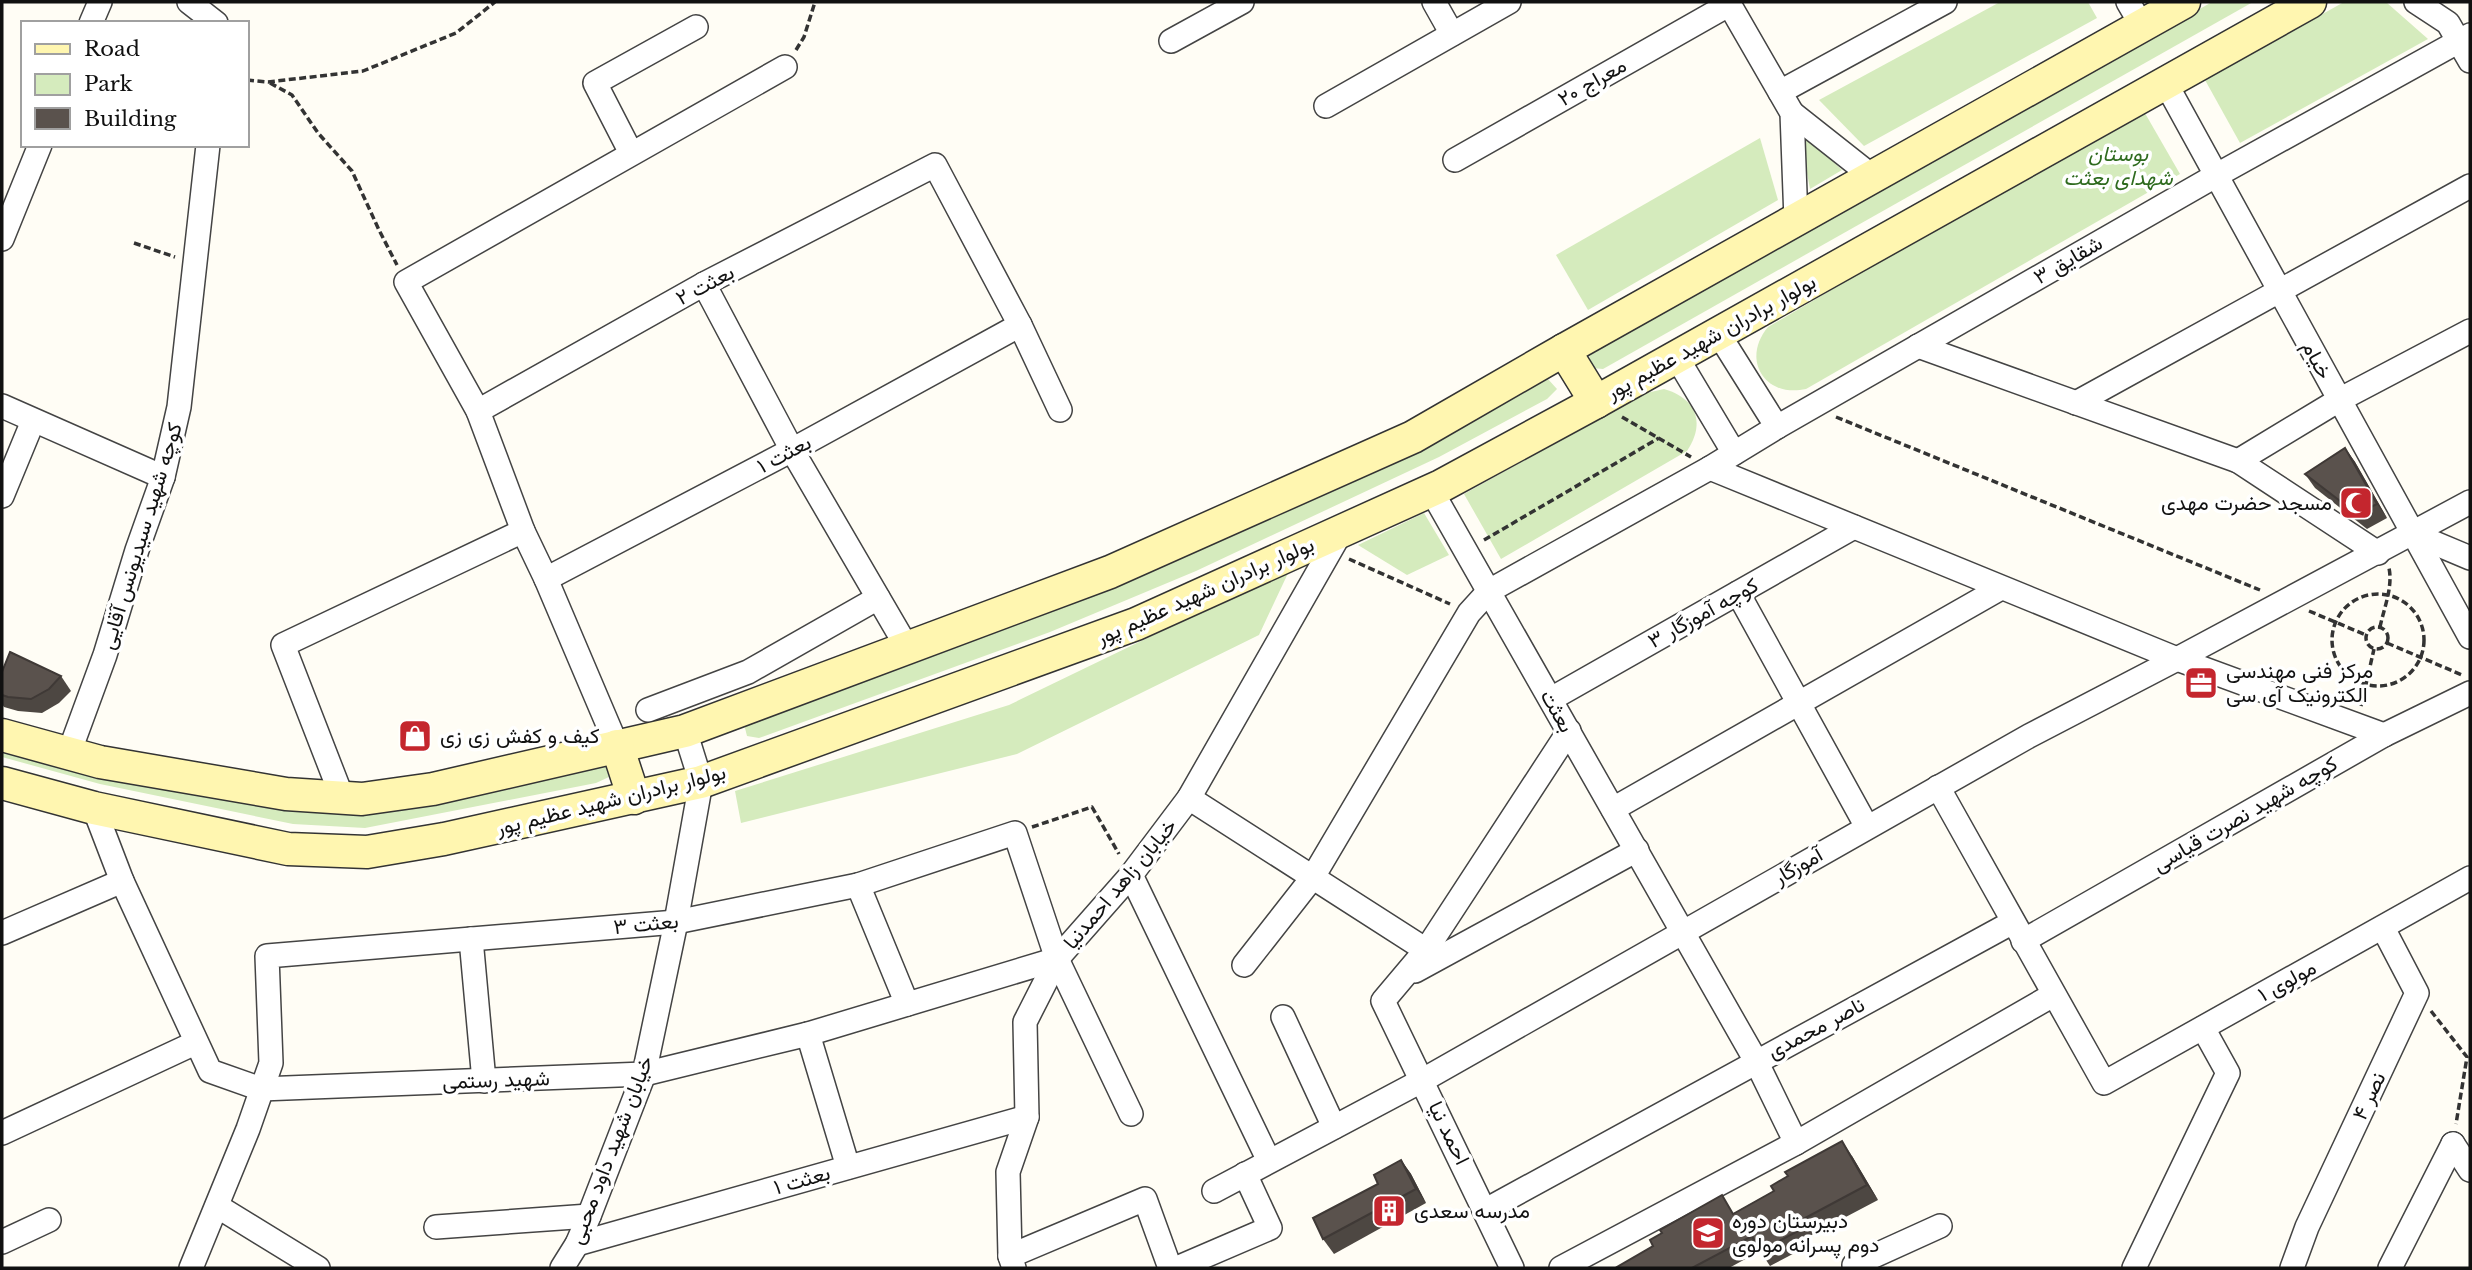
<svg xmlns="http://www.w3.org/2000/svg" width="2472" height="1270" font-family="'Libre Baskerville',Vazirmatn,serif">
<rect width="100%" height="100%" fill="#fffdf5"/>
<g fill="#d5ebbd">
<path d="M2000,2H2088L2097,18L1864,146L1819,100Z"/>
<path d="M2212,2H2253L1603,369L1592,368L1589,355Z"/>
<path d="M2344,2H2386L2428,39L2240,143L2205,80Z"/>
<path d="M2142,108L2180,174L1806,389C1764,398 1741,359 1768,327Z"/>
<path d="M1799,130L1842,170L1810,189Z"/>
<path d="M1760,138L1778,200L1588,310L1556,255Z"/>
<path d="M1547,378L1557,389L1547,399L1439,457L1196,571L1050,632L759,738L747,736L744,724L1372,469Z"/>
<path d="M1664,389C1696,398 1706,423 1687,451L1501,559L1464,494L1642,394Z"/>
<path d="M1424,513L1449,555L1407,575L1358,545Z"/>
<path d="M1290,569L1259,635L1017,754L741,823L735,791L1009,705Z"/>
<path d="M2,741L245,800L591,762L606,767L609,777L596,783L365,828L293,824L100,784L2,757Z"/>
</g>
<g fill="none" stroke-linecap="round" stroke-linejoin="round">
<defs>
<g id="minor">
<path d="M189,2L216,23"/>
<path d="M1434,2L1452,34"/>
<path d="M1728,2L1792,113L1796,220"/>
<path d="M2128,2L2142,26"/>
<path d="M2416,2L2448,23L2470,61"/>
<path d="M91,23L100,2"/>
<path d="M1171,41L1242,2"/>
<path d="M2165,82L2470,637"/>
<path d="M1780,92L1945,2"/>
<path d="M1326,106L1509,2"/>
<path d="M1792,113L1873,177"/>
<path d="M631,153L595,83L696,27"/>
<path d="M1455,160L1730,4"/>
<path d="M2,239L40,145"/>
<path d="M704,284L792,450L908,649"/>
<path d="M1718,333L1777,427"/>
<path d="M1918,346L2238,461L2378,553"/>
<path d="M1676,356L1734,453"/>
<path d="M2076,403L2470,186"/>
<path d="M2,406L163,477"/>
<path d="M478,411L704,284L935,165L1020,325L1060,410"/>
<path d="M2238,461L2339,400L2470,331"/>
<path d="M1710,468L2177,659L2384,735"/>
<path d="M1431,490L1756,1061L1796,1143"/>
<path d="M2,496L33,421"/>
<path d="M2413,534L2470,558"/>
<path d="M546,579L792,450L1020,325"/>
<path d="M1738,593L1867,827"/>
<path d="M1551,699L1854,527"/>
<path d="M648,710L748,672L878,598"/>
<path d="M617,746L546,579L523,531L478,411L406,282L785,67"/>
<path d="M69,753L105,655L137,550L163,477L179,407L208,145"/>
<path d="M1938,787L2104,1083L2470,878"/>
<path d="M342,797L283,645L523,531"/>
<path d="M1189,798L1426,950"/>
<path d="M94,808L122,881L210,1071L261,1089L644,1074L808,1034L1057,959"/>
<path d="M1613,809L2001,588"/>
<path d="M1131,875L1269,1161"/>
<path d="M858,885L907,1004"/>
<path d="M2,933L122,881"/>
<path d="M471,939L484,1081"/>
<path d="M2023,941L2384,735L2470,693"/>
<path d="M1244,965L1313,877L1469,613L1489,591L1710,468L1777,427L2217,175L2470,35"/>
<path d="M1415,971L1637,850"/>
<path d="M1283,1017L1334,1127"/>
<path d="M808,1034L848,1167"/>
<path d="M2,1133L195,1043"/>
<path d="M2453,1144L2470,1170"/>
<path d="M1214,1191L1423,1080L2029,736L2177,659L2470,502"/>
<path d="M217,1206L318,1268"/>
<path d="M1486,1210L2013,922"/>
<path d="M436,1227L589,1216"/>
<path d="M2,1242L49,1220"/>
<path d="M577,1244L1027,1117"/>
<path d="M1010,1256L1145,1199L1170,1268"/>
<path d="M191,1268L248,1129L271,1063L267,956L676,922L858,885L1015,833L1057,959L1131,1114"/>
<path d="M562,1268L577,1244L589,1216L644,1074L676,922L701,782L685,731"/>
<path d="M1014,1268L1010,1256L1008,1172L1027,1117L1025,1022L1057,959L1131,875L1189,798L1342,530"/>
<path d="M1177,1268L1270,1228L1245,1174"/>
<path d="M1512,1268L1383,1001L1426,950L1569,731"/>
<path d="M1561,1268L1796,1143L2053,995"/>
<path d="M1855,1268L1854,1265L1940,1226"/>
<path d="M2134,1268L2228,1073L2203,1028"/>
<path d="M2292,1268L2307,1227L2417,993L2383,928"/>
<path d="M2390,1268L2453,1144"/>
</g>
<g id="secondary">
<path d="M1564,350L1596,402"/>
<path d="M2,735L100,762L286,794L362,799L433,789L685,731L1110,572L1413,437L1564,350L2184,2"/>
<path d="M617,746L634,798"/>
<path d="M2,783L94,808L288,849L367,852L444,839L701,782L1136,624L1441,486L1596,402L2310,2"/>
</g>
</defs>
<use href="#minor" stroke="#444" stroke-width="26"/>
<use href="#secondary" stroke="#333" stroke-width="35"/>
<g stroke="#333" stroke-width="3.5" stroke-dasharray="7 3.5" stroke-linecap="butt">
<path d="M796,50L804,37L815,2"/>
<path d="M247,80L268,82L363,71L456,33L495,2"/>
<path d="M270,83L292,95L318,133L352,171L379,230L397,265"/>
<path d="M134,243L175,257"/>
<path d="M1622,417L1691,457"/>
<path d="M1836,417L2260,590"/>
<path d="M1484,540L1659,438"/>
<path d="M1349,559L1450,604"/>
<circle cx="2378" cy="640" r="46"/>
<path d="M2309,611L2366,635"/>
<circle cx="2377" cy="638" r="11"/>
<path d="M2380,627C2384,608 2393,587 2389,568"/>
<path d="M2387,643L2462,675"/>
<path d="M2361,706L2374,649"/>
<path d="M1032,827L1092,807L1119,854"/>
<path d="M2431,1011L2467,1057L2456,1124"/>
</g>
<use href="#minor" stroke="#fff" stroke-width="23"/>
<use href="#secondary" stroke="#fff6b0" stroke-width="32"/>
</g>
<g fill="#4d4742">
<path d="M2345,448L2355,462L2387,518L2367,529L2315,488L2305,474Z"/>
<path d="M2,672L61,676L71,691L59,703L42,713L18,711L4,707L2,704Z"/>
<path d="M1852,1156L1878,1200L1804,1239L1808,1246L1770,1266L1760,1251L1729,1268H1618L1734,1213L1774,1191L1788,1176Z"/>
<path d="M1401,1160L1411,1174L1426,1203L1334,1254L1323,1239Z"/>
</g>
<g fill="#3f3936">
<path d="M2345,448L2355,462L2387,518L2377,504Z"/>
<path d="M1842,1141L1852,1156L1878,1200L1867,1185Z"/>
<path d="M1401,1160L1411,1174L1426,1203L1416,1189Z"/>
</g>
<g fill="#5a524d" stroke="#3f3936" stroke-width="2">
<path d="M2345,448L2377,504L2357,514L2305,474Z"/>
<path d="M10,652L61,676L49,689L31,699L8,697L2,695V672Z"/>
<path d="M1842,1141L1867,1185L1794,1224L1798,1231L1760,1251L1752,1236L1692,1268H1618L1617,1267L1653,1246L1650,1240L1662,1233L1660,1230L1722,1195L1733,1214L1774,1191L1771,1186L1788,1176L1785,1172Z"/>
<path d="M1401,1160L1416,1189L1323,1239L1313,1218L1378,1184L1374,1175Z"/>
</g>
<defs>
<symbol id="mosque-square" viewBox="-11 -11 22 22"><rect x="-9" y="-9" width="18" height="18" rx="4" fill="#c4262e" stroke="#fff"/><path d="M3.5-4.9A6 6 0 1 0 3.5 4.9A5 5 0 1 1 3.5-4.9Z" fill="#fff"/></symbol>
<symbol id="office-square" viewBox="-11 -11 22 22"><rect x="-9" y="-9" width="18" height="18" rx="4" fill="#c4262e" stroke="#fff"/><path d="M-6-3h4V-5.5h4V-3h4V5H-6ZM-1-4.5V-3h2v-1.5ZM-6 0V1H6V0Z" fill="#fff"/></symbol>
<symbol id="shop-square" viewBox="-11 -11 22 22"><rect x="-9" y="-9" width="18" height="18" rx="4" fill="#c4262e" stroke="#fff"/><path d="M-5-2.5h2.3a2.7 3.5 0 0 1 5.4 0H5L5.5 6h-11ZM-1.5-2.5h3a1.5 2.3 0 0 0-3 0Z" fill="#fff"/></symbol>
<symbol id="building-square" viewBox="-11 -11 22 22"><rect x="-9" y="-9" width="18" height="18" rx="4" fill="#c4262e" stroke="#fff"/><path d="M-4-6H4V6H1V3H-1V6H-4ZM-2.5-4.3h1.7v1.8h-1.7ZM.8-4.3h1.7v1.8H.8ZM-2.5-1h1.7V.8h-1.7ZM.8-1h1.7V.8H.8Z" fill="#fff"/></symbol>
<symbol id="school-square" viewBox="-11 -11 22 22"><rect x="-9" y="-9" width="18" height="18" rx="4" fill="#c4262e" stroke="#fff"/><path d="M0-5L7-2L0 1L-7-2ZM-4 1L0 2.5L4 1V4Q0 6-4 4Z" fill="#fff"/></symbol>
</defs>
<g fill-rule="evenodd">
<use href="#mosque-square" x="2337" y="484" width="38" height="38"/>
<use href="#office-square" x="2182" y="664" width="38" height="38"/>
<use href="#shop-square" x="396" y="717" width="38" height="38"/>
<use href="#building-square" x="1370" y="1192" width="38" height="38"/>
<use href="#school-square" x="1689" y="1214" width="38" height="38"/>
</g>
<g text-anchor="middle" stroke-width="7" stroke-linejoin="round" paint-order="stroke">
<g font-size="21" fill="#111" stroke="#fff">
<text transform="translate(1592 82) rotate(-30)" y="7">معراج ۲۰</text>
<text transform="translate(2068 260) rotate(-30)" y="7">شقایق ۳</text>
<text transform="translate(705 285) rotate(-28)" y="7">بعثت ۲</text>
<text transform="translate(1711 337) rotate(-29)" y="7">بولوار برادران شهید عظیم‌ پور</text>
<text transform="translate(2317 360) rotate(62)" y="7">خیام</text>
<text transform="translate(784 454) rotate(-28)" y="7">بعثت ۱</text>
<text transform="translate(141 536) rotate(-73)" y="7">کوچه شهید سیدیونس آقایی</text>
<text transform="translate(1205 591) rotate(-24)" y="7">بولوار برادران شهید عظیم‌ پور</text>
<text transform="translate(1703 613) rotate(-29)" y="7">کوچه آموزگار ۳</text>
<text transform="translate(1557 711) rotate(60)" y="7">بعثت</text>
<text transform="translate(611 800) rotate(-14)" y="7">بولوار برادران شهید عظیم‌ پور</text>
<text transform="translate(2245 814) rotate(-30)" y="7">کوچه شهید نصرت قیاسی</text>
<text transform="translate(1798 866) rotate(-30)" y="7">آموزگار</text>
<text transform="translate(1120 884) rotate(-50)" y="7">خیابان زاهد احمدنیا</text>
<text transform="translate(646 924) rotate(-6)" y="7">بعثت ۳</text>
<text transform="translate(2287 981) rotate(-29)" y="7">مولوی ۱</text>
<text transform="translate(1816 1028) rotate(-28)" y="7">ناصر محمدی</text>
<text transform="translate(496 1080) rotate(-2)" y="7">شهید رستمی</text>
<text transform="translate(2369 1096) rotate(-65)" y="7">نصر ۴</text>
<text transform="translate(1449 1133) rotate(64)" y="7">احمد نیا</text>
<text transform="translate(611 1150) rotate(-69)" y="7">خیابان شهید داود محبی</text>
<text transform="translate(802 1180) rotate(-16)" y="7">بعثت ۱</text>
</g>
<g font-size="21" font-style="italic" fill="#2f6b1f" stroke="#fff">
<text x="2118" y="161">بوستان<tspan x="2118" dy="24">شهدای بعثت</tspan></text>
</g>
<g font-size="21" fill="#111" stroke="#fff" text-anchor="start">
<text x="2332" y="510" text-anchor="end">مسجد حضرت مهدی</text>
<text x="2226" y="678">مرکز فنی مهندسی<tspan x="2226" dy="24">الکترونیک آی سی</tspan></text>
<text x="440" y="743">کیف و کفش زی زی</text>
<text x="1414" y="1218">مدرسه سعدی</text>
<text x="1732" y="1228">دبیرستان دوره<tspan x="1732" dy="24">دوم پسرانه مولوی</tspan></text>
</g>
</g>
<rect width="2472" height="1270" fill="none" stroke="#111111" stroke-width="7"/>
<rect x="21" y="21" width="228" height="126" fill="#ffffff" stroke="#a0a0a0" stroke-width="2"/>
<rect x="35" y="44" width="35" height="10" fill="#fff6b0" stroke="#a0a0a0" stroke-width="2"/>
<text x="84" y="56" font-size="21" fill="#111111">Road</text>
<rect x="35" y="74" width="35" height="21" fill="#d5ebbd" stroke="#a0a0a0" stroke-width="2"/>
<text x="84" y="91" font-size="21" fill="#111111">Park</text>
<rect x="35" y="108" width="35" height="21" fill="#5a524d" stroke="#a0a0a0" stroke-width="2"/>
<text x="84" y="126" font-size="21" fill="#111111">Building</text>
</svg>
